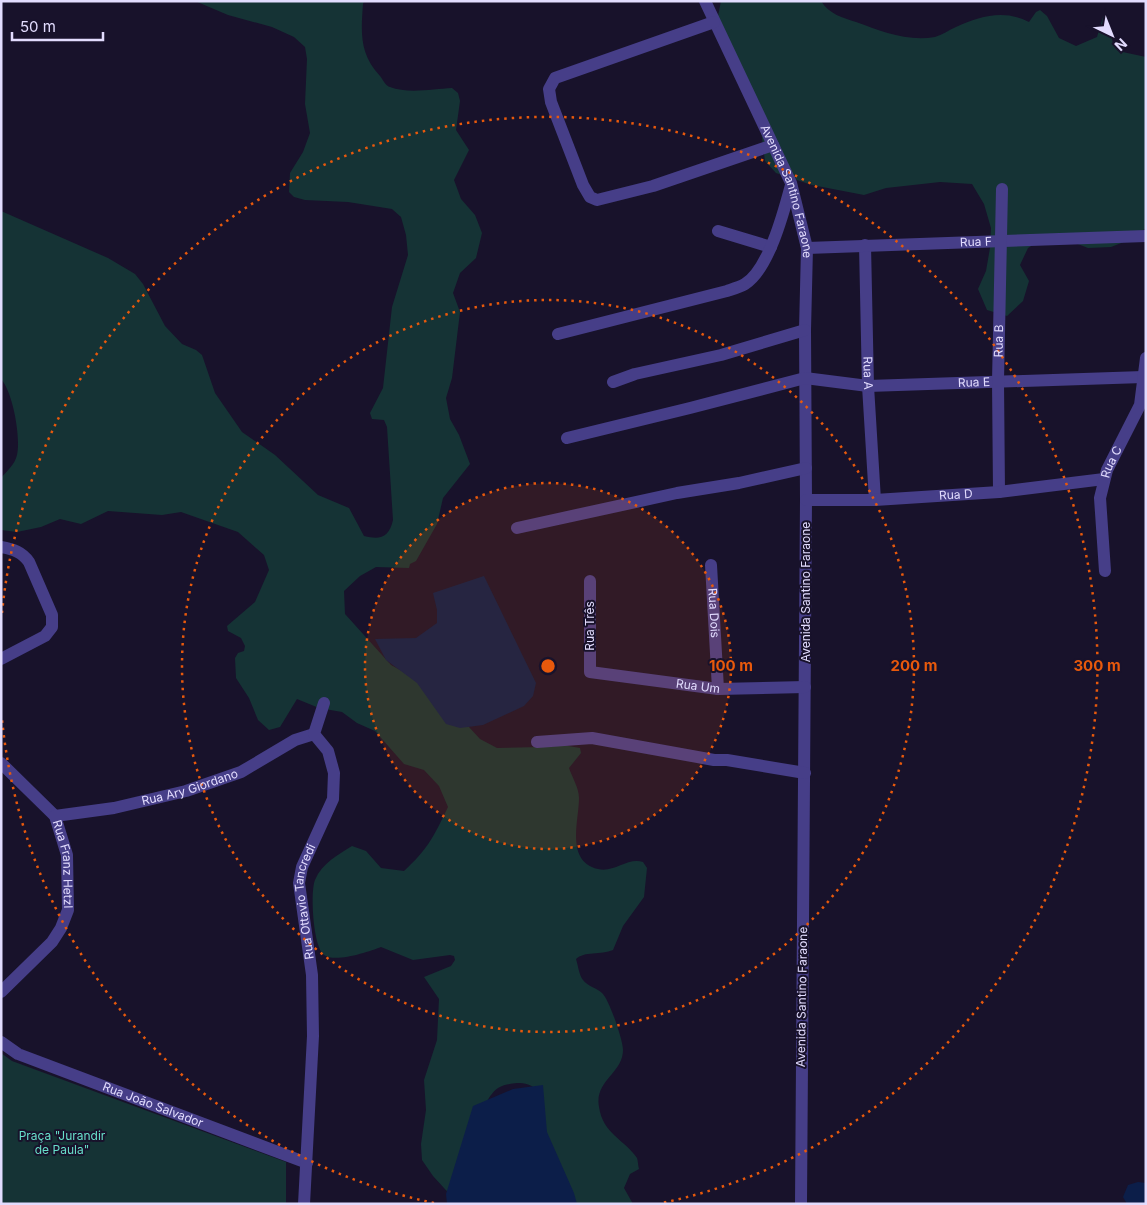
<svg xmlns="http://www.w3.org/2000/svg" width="1147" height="1205" font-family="Inter,sans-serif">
<rect width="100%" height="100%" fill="#18122b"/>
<g fill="#153335">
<path d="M195,1H364L363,4C361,32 359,54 380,76C383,80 386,86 390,87C407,94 434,89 452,88L458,93L460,101L456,130L469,150L454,180L461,199L475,215L482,233L476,258L460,273L453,293L460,312L452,378L446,398L450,419L459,435L470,464L443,498L437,524L416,561L410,564L409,568L376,567L360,576L344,591L345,614L391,665L411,676L456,713L480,739L497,748L541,747L557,744L580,748L581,753L569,768C572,777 579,788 579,798C579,821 565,861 598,869C614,873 628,857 643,862L647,868L644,897L623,926L613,950C601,955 584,951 576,959C578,965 579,975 583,980C587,986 597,988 602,993C609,999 623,1040 623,1050C623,1073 594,1081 599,1107C603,1134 624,1139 637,1158C638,1161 638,1166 639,1169L630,1174L624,1188L633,1204H537V1091C532,1084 525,1083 517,1083C510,1084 504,1084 498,1088C477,1102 462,1175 455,1200L433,1176L422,1160L421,1144L426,1110L424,1080L437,1040L439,999L424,977L451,966L455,960L454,956L450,955L413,960L381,947C368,952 335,963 324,955C313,947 310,892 315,880C322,863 338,855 352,846L366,851L381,868L404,871C428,849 434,836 448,807L439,786L424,770L404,764L375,731L357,723L342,712L319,708L297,699L280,727L269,730L258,720L249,698L236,678L235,658L238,653L244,651L245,646L241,638L228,631L227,626L255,602L269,570L264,555L238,532L181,512L162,515L108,511L81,524L60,519L41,527L17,532L1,530V478C7,471 15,464 17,455C21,438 13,392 1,379V211L108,258L135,274L143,284L165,326L182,344L196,350L202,355L215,393L242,432L275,455L318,495L349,508L364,536C380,540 389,538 393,520L387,427L384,420L372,419L370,413L383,388L392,307L408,255L406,235L401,217L392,209L348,202L305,200L294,197L289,192L290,173L303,152L310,133L305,104L307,59L305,47L294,37L272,27L228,15Z"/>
<path d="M721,1H821C829,14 843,18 856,22C881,31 907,42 935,37C942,35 949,30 956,27C980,16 1004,9 1029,22L1036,12L1040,10L1047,16L1059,38L1076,46L1097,37L1103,17L1106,15L1109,18L1113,45L1118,51L1146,57V228L1129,240L1111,247L1088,248L1065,239L1044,238L1028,248L1020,265L1029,281L1023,301L1007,316L987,310L978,289L986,271L990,248L991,228L984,204L972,184L940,182L886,188L864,195L812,185L776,173L765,161L761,130L717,21Z"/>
<path d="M1,1053L12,1061L286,1162V1204H1Z"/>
</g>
<g fill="#0c1e49">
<path d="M484,576L536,683L533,696L524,706L483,725L460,728L446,724L417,683L386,660L375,639L416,638L437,623V610L433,593Z"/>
<path d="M543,1085L547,1132L574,1193L577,1204H447L446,1194L473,1106L513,1089Z"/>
<path d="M1138,1182L1146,1183V1204H1127L1123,1197L1128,1185Z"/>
</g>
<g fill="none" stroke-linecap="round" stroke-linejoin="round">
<g stroke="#463e88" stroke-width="12">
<path id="s1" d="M705,1L791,183L807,248L805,330L806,500L801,1204"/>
<path d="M714,22L555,78L549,89L551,102L583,185L590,197L597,200L653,186L773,145"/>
<path d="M718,231L771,247"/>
<path id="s2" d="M865,245L868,386L875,500"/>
<path id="s3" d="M807,248L1146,236"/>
<path d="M558,334L727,291C733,289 740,287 745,284C769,269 784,211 791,185"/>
<path d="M613,382L635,374L721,355L805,330"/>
<path id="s4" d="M567,438L690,408L805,378L868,386L1143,377"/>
<path id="s5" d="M999,492L998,381L1002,189"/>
<path id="s6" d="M806,500H875L999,492L1104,479"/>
<path d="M517,528L677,493L739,483L806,468"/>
<path d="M1,547C13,549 22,552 29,562L52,615V627L45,636L1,659"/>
<path id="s7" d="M711,565L718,689"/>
<path id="s8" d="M1105,571L1100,498L1107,470L1140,405L1146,358"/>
<path id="s9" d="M590,581V672L718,689L805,687"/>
<path d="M537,742L592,738L714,760H727L805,773"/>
<path id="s10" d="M1,763L55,816L67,855L68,910L61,928L52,942L1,992"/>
<path id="s11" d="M55,816L114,808L186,791L241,772L295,740L314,734"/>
<path id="s12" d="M1,1042L18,1054L307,1163"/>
<path id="s13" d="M304,1204L313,1036L312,975L299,883L302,867L333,799L334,773L328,751L314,734L324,703"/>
</g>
</g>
<circle cx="548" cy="666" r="183" fill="#e8590c" fill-opacity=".12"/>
<g fill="none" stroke="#e8590c" stroke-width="2.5" stroke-dasharray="2.5 5">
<circle cx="548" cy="666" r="183"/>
<circle cx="548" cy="666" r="366"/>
<path d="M434 1203A549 549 0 0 1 2 719M2 613A549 549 0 1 1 662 1203"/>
</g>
<g text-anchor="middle" stroke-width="4" stroke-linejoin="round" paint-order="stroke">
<g font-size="12" fill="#e2dcfe" stroke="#18122b">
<text dy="4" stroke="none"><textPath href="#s1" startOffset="208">Avenida Santino Faraone</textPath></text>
<text dy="4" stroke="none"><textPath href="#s3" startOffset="169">Rua F</textPath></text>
<text dy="4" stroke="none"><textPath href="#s5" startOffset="151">Rua B</textPath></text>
<text dy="4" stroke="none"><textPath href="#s2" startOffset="128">Rua A</textPath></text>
<text dy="4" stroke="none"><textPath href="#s4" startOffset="415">Rua E</textPath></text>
<text dy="4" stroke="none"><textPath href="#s8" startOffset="111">Rua C</textPath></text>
<text dy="4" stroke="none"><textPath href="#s6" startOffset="150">Rua D</textPath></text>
<text transform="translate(806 592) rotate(-90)" y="4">Avenida Santino Faraone</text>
<text dy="4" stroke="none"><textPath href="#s7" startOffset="48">Rua Dois</textPath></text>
<text transform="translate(590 626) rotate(-90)" y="4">Rua Três</text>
<text dy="4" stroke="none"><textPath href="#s9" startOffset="200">Rua Um</textPath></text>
<text dy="4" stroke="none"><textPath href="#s11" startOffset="138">Rua Ary Giordano</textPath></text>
<text dy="4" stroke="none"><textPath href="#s10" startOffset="125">Rua Franz Hetzl</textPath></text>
<text dy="4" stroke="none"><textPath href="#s13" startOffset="304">Rua Ottavio Tancredi</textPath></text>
<text transform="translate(802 997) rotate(-89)" y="4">Avenida Santino Faraone</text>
<text dy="4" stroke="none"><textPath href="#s12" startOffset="165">Rua João Salvador</textPath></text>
</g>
<g font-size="12" fill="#68dfca" stroke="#18122b">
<text x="62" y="1140">Praça "Jurandir<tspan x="62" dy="14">de Paula"</tspan></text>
</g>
</g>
<circle cx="548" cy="666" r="8" fill="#e8590c" stroke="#18122b" stroke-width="2.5"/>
<g font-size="15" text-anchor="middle" font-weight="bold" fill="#e8590c" stroke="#18122b" stroke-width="4" stroke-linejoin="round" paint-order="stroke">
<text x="731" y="671">100 m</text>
<text x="914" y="671">200 m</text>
<text x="1097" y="671">300 m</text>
</g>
<rect width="1147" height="1205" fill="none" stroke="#e2dcfe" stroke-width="5"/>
<g transform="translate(1112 35) rotate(137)" stroke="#18122b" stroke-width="4" paint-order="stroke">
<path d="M0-4L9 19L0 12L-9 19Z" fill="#e2dcfe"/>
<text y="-8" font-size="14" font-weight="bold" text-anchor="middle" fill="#e2dcfe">N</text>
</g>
<path d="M12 32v8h91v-8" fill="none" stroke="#e2dcfe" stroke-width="2.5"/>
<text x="20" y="32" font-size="15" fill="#e2dcfe" stroke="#18122b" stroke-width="4" paint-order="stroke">50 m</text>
</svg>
